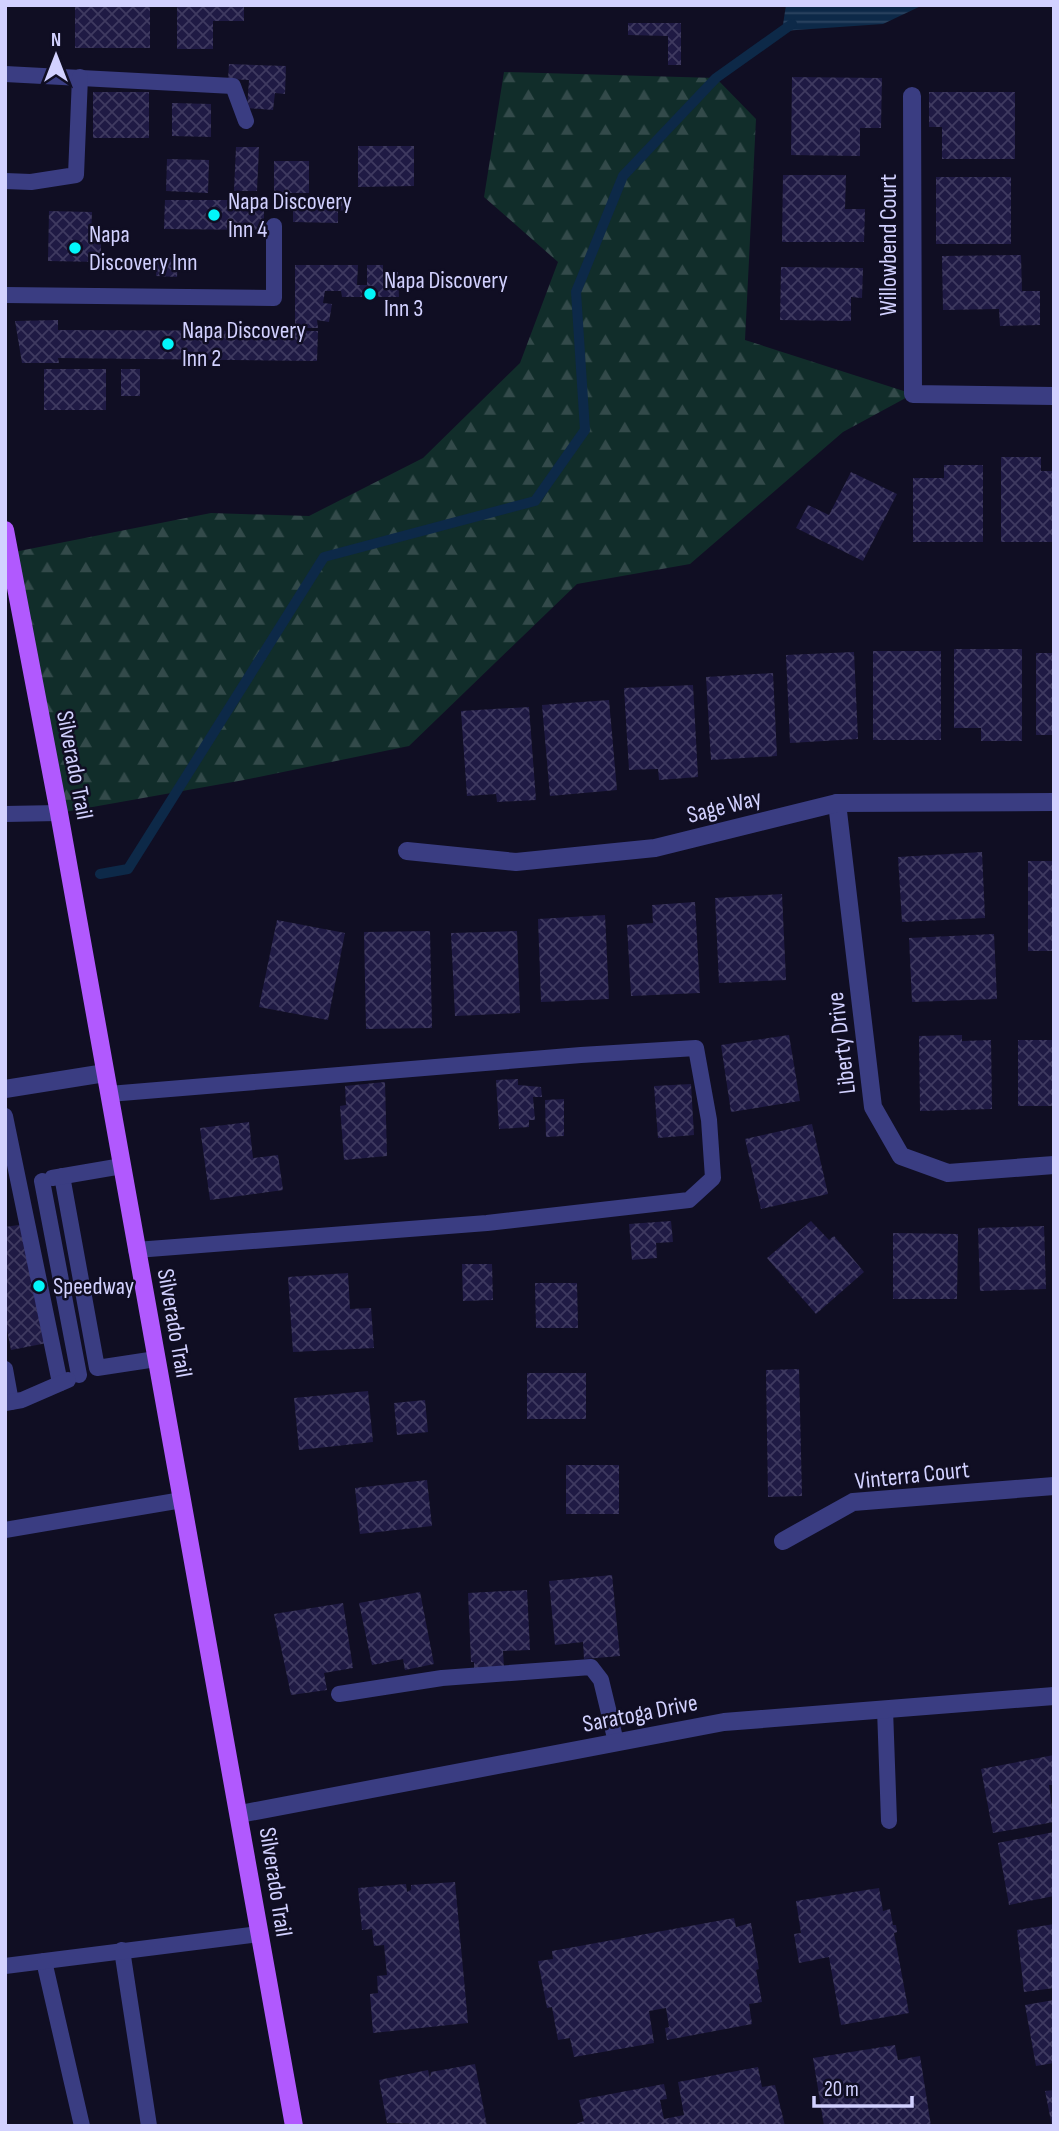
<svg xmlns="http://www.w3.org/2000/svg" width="1059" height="2131" font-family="'Sofia Sans Condensed',sans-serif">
<defs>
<pattern id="forest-firs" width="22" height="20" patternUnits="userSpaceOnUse" patternTransform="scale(1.75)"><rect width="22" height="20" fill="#112d2a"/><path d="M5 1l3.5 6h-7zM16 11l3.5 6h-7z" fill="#334a4a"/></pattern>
<pattern id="water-rules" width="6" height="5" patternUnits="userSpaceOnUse" patternTransform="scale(1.75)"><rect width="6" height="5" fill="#0d2948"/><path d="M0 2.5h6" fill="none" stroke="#2f4763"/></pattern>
<pattern id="building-cross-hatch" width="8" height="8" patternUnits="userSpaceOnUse" patternTransform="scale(1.75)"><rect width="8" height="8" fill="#1f1a44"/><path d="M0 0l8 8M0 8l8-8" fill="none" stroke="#3f3a60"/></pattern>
</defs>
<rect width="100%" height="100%" fill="#100e23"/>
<path fill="url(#forest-firs)" d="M504,72L716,78L756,119L745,340L913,394L843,432L690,564L577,584L409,746L244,780L59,813L9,553L211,513L309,516L423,458L520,363L558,262L484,197Z"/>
<path fill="url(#water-rules)" d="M786,5H923L883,24L782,31Z"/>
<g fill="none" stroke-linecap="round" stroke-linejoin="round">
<path stroke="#0d2948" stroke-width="10" d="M100,874L128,869L324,557L535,501L585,430L576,292L623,176L716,78L792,24"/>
</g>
<g fill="url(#building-cross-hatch)">
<rect x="75" y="5" width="75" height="43"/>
<path d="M177,5H244V21H213V49H177Z"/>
<path d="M628,23H681V65H668V36L628,35Z"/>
<path d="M229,64L286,66L285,94L275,93L273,110L247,108L249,80L228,79Z"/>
<path d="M792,77L882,78L881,128H860V156L791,155Z"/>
<rect x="93" y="92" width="56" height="46"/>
<path d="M929,92H1015V159H942V127H929Z"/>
<path d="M172,103L211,104V137L172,136Z"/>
<path d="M358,146H414V186L358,187Z"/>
<path d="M236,147H259L257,191H234Z"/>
<path d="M167,159L209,160L208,193L166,191Z"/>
<rect x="274" y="161" width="35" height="32"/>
<path d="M783,175H846L845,209H865L864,242H782Z"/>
<rect x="936" y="177" width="75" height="67"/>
<path d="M165,200H264V230L164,229Z"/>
<path d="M284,200H346L347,210L338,211V223L293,222V210L284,211Z"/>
<path d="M49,211L92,212L91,235H101V262L48,261Z"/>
<path d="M1021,255L1022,291H1040V325L1000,326L999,309L943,310L942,256Z"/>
<path d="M157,258L178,259L177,277L156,276Z"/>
<path d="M295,265H358L357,285H367V265H383V273L398,272L399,297H342L341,291H325L323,303L332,304L329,322L317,320L318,328H295Z"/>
<path d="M781,267L863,268L862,298L851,297V321L780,320Z"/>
<path d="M58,320V330L318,331L317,361L58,358L59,363H22L15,321Z"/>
<rect x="44" y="369" width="62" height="41"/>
<rect x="121" y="369" width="19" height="27"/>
<path d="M1001,457H1041V471H1054V542H1001Z"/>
<path d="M944,465H983V542H913V478H944Z"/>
<path d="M851,472L897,494L863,561L796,528L808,505L829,515Z"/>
<path d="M954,649H1022V741H981V728H954Z"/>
<rect x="873" y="651" width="68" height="89"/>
<path d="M854,652L858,739L790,743L786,655Z"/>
<rect x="1036" y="653" width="18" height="82"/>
<path d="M773,673L777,756L711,760L706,677Z"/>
<path d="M693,685L698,777L659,780L658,769L629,770L624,688Z"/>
<path d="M609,700L617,790L550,796L542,705Z"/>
<path d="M529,707L536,800L497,802L496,794L467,796L461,711Z"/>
<path d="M982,852L985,918L902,922L898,857Z"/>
<rect x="1028" y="861" width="26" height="90"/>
<path d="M782,894L786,980L719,983L715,898Z"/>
<path d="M695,902L700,993L631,996L627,925L653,923L652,905Z"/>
<path d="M605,915L609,999L541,1002L538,919Z"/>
<path d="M277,920L345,933L328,1020L259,1007Z"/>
<path d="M430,931L432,1028L366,1029L364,932Z"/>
<path d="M517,931L520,1013L455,1016L451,933Z"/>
<path d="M994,934L997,999L912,1002L909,938Z"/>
<path d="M789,1035L800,1101L731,1112L721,1045Z"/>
<path d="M962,1035V1041L991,1040L992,1109L920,1111L919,1036Z"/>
<rect x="1018" y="1040" width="36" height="66"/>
<path d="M518,1079V1085L541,1087L542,1097H533L535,1120H529V1127L499,1129L496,1080Z"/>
<path d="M385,1082L387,1156L344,1160L340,1106L346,1105L345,1086Z"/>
<path d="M691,1084L694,1135L658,1138L654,1086Z"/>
<path d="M564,1099V1136L546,1137L545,1100Z"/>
<path d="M249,1122L253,1158L278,1155L283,1190L210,1200L200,1128Z"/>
<path d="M812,1124L828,1194L761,1209L745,1139Z"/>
<path d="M671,1221L673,1242L656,1243L657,1258L632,1260L629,1224Z"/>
<path d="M811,1221L829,1240L834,1236L864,1272L816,1314L767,1258Z"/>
<path d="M25,1224L47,1343L11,1350L5,1320V1227Z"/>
<path d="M1044,1226L1046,1289L980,1291L978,1228Z"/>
<path d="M893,1233L958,1234L957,1299H893Z"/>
<path d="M462,1264H492L493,1300L463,1301Z"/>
<path d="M348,1273L350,1309L371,1308L374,1348L293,1352L288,1277Z"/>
<path d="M535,1283H577L578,1328H536Z"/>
<path d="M799,1369L802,1496L768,1497L766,1370Z"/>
<rect x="527" y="1373" width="59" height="46"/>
<path d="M368,1391L373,1442L299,1450L294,1398Z"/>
<path d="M425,1400L428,1432L397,1435L394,1403Z"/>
<rect x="566" y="1465" width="53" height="49"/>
<path d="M427,1480L432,1526L360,1534L355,1488Z"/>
<path d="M612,1575L620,1656L584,1659L583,1642L555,1645L549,1581Z"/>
<path d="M527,1590L530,1650L503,1651L504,1667L474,1669V1662H471L468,1593Z"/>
<path d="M420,1592L434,1664L405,1670L403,1659L372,1665L359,1603Z"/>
<path d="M343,1603L353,1668L324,1673L327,1690L291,1695L274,1614Z"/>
<path d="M1054,1755V1785H1049L1054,1822L993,1833L981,1769Z"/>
<path d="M1054,1832V1896L1009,1905L998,1843Z"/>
<path d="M455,1882L468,2023L373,2033L370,1994L378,1993L377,1976L387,1975L384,1945L374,1946L372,1929L362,1930L358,1888L406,1884L407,1892L411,1890V1885Z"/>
<path d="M879,1888L883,1911L890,1909L893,1925H896L897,1932L894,1933L909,2013L841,2025L829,1957L799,1963L794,1934L801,1933L796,1901Z"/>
<path d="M734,1918L736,1927L751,1923L759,1969L756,1970L762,2002L749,2004L752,2024L667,2040L665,2028L669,2027L666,2008L649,2011L654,2043L574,2057L570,2038L558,2040L552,2007L547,2008L538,1961L553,1959L552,1951Z"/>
<path d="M1054,1924V1988L1024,1992L1017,1930Z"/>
<path d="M1054,2000V2063L1036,2066L1025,2005Z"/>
<path d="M895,2045L898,2060L920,2056L931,2126H824L813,2058Z"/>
<path d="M475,2064L487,2126L387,2123L379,2080L428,2070L430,2078L431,2072Z"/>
<path d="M758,2067L762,2087L775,2085L785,2126H570L584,2121L579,2100L664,2084L667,2099L660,2100L664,2119L684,2115L678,2082Z"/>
<path d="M1054,2090V2126H1052L1045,2091Z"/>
</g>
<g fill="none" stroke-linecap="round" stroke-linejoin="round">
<g stroke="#3a3d82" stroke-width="16">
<path d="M5,74L233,86L246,121"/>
<path d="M5,181L31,182L76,175L80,77"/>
<path d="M5,295L274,298V226"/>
<path d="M5,814L59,813"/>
<path d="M109,1094L581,1055L696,1048L709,1120L713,1178L689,1200L487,1223L136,1250"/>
<path d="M5,1116L60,1383"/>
<path d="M62,1176L97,1368L156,1359"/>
<path d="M52,1178L122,1166"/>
<path d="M42,1181L79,1375"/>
<path d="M5,1369L11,1402"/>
<path d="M5,1403L22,1400L68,1380"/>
<path d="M5,1530L182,1500"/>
<path d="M339,1694L442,1678L591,1667L601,1680L616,1742"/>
<path d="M885,1709L889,1821"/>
<path d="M122,1950L149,2126"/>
<path d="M44,1961L82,2126"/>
<path d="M5,1966L259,1934"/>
</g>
<g stroke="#3a3d82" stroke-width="18">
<path d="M912,96L913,394L1054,396"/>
<path d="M837,803L873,1107L901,1156L948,1173L1054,1165"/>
<path d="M407,851L516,862L655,848L837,803L1054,802"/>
<path d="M5,1089L105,1073"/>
<path d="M783,1541L853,1502L1054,1486"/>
<path d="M240,1814L724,1722L1054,1696"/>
</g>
<path stroke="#b159fe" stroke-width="18" d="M5,530L59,813L294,2126"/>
</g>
<g fill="#02f6f9" stroke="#100e23" stroke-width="2.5">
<circle cx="214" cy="215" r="7"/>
<circle cx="75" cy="248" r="7"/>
<circle cx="370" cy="294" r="7"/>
<circle cx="168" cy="344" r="7"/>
<circle cx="39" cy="1286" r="7"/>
</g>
<g text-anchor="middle" stroke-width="5" stroke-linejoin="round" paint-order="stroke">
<g font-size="24" fill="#d2d1ff" stroke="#100e23" text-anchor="start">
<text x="228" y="209">Napa Discovery<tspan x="228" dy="28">Inn 4</tspan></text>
<text x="89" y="242">Napa<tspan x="89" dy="28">Discovery Inn</tspan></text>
<text x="384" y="288">Napa Discovery<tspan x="384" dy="28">Inn 3</tspan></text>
<text x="182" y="338">Napa Discovery<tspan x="182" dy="28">Inn 2</tspan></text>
<text x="53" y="1294">Speedway</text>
</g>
<g font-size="24" fill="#d2d1ff" stroke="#100e23">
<text transform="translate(888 245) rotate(-90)" y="8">Willowbend Court</text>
<text transform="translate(75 765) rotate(79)" y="8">Silverado Trail</text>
<text transform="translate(724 806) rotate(-14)" y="8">Sage Way</text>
<text transform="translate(841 1043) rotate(-97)" y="8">Liberty Drive</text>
<text transform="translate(175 1323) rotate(80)" y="8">Silverado Trail</text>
<text transform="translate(912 1475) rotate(-6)" y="8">Vinterra Court</text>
<text transform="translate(640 1713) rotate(-11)" y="8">Saratoga Drive</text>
<text transform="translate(276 1882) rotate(81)" y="8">Silverado Trail</text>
</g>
</g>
<rect width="1059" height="2131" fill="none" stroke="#d2d1ff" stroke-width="14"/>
<g transform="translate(56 56)" stroke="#100e23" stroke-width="5" paint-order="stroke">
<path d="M0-5L12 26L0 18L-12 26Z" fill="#d2d1ff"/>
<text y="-10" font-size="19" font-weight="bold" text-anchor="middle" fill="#d2d1ff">N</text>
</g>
<path d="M814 2096v10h98v-10" fill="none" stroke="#d2d1ff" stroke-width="3.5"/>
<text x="824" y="2096" font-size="21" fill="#d2d1ff" stroke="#100e23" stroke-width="5" paint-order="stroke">20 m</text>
</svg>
